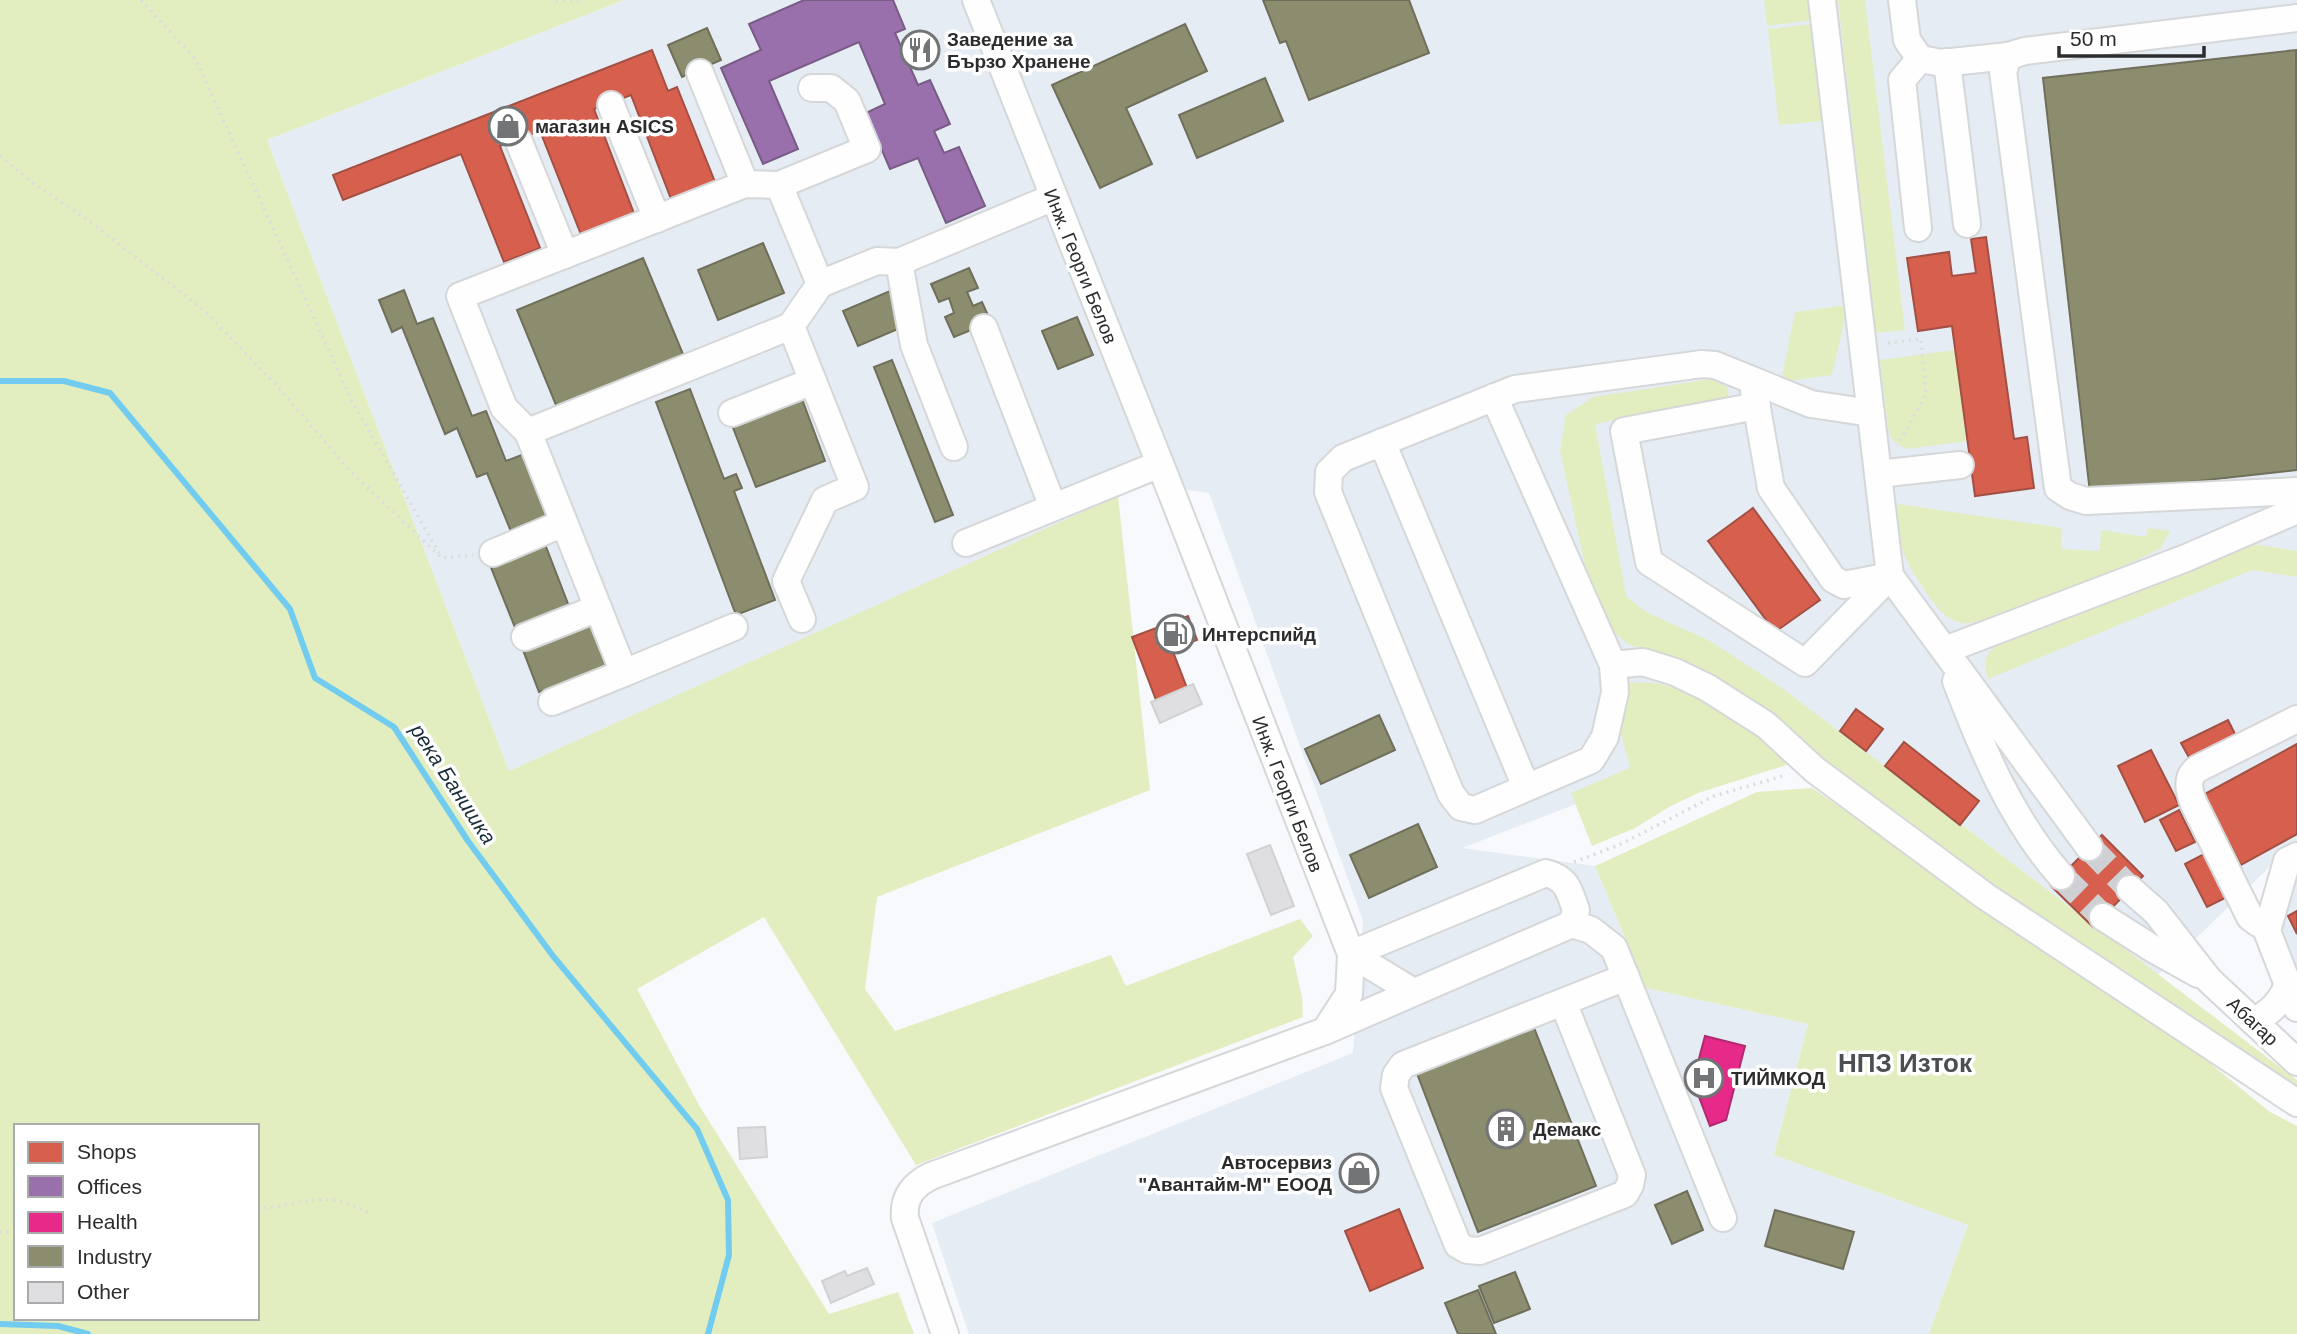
<svg xmlns="http://www.w3.org/2000/svg" width="2297" height="1334" font-family="Arial,sans-serif">
<rect width="100%" height="100%" fill="#f7f9fc"/>
<g fill="#e6ecf3">
<path d="M624,0H2297V848L2282,855L2158,975L1885,766L1763,732L1462,848L1595,866L1646,988L1808,1024L1774,1155L1968,1225L1929,1334H969L932,1223L1353,1053L1363,921L1209,493L1147,484L509,771L267,140Z"/>
<path d="M2297,856V977L2267,931Z"/>
</g>
<g fill="#e2eec0" fill-rule="evenodd">
<path d="M0,0H624L267,140L509,771L1118,496L1150,790L877,897L865,989L895,1031L1111,955L1126,986L1300,919L1313,936L1293,957L1302,997L1303,1017L916,1165L764,917L637,989L699,1105L829,1314L898,1292L914,1334H0ZM16,1126H257V1318H16Z"/>
<path d="M1764,0H1811L1814,20L1767,26Z"/>
<path d="M1838,0H1865L1905,330L1876,333Z"/>
<path d="M1814,24L1824,121L1779,125L1768,29Z"/>
<path d="M1848,305L1832,375L1781,382L1795,312Z"/>
<path d="M1955,350L1968,441L1906,449L1895,442L1889,434L1880,360Z"/>
<path d="M1712,379L1727,387L1729,397L1595,424L1626,596L1646,612L1710,641L1782,688L2297,1080V1089L2225,1039L1968,871L1692,667L1628,644L1607,626L1589,584L1560,451L1566,415L1593,397Z"/>
<path d="M1898,504L2062,528L2061,549L2100,551L2101,530L2146,537L2148,528L2170,531L2161,548L2139,559C2109,571 1987,627 1963,623C1941,620 1929,596 1918,580C1902,556 1894,532 1898,504Z"/>
<path d="M2246,543L2297,551V577L2252,570L1988,679C1982,657 1987,652 2004,640Z"/>
<path d="M1626,682L1657,683L1702,696L1796,762L1698,793L1671,806L1635,828L1592,846L1571,793L1630,768L1620,729Z"/>
<path d="M1812,788L2185,1043L2270,1112L2297,1126V1334H1929L1968,1225L1774,1155L1808,1024L1646,988L1595,866L1757,792Z"/>
</g>
<g fill="#d6604d" stroke="#a35044" stroke-width="2">
<path d="M652,50L668,91L677,87L715,182L671,199L631,95L594,109L635,216L582,237L540,131L500,146L540,248L504,262L461,154L343,200L333,175Z"/>
<path d="M1986,237L2014,439L2027,437L2034,488L1975,496L1952,326L1918,331L1907,258L1949,252L1952,276L1976,273L1971,239Z"/>
<path d="M1753,508L1820,600L1775,632L1708,541Z"/>
<path d="M1188,616L1197,640L1172,649L1187,688L1156,700L1132,637Z"/>
<path d="M1856,709L1883,729L1866,751L1840,731Z"/>
<path d="M2228,720L2238,740L2192,763L2181,743Z"/>
<path d="M1904,742L1979,801L1960,825L1885,766Z"/>
<path d="M2297,744V834L2241,865L2203,795Z"/>
<path d="M2151,750L2179,805L2145,822L2118,766Z"/>
<path d="M2179,810L2195,842L2176,851L2160,820Z"/>
<path d="M2102,835L2143,876L2093,927L2051,886Z"/>
<path d="M2206,853L2227,897L2207,907L2185,864Z"/>
<path d="M2297,911V934L2288,916Z"/>
<path d="M1399,1209L1423,1268L1370,1291L1345,1231Z"/>
</g>
<path fill="#9970ab" stroke="#785c86" stroke-width="2" d="M804,0H893L905,29L895,33L918,85L930,80L950,124L934,131L944,153L959,147L985,206L946,223L918,158L890,169L866,113L885,104L859,42L769,81L798,149L763,164L721,68L761,50L749,24Z"/>
<path fill="#e7298a" stroke="#af2a6e" stroke-width="2" d="M1705,1036L1745,1046L1726,1120L1710,1126L1693,1081Z"/>
<g fill="#8c8c6e" stroke="#6f6f5b" stroke-width="2">
<path d="M1263,0H1409L1429,53L1309,100L1286,41L1280,43Z"/>
<path d="M1185,24L1207,71L1126,108L1152,164L1100,188L1052,85Z"/>
<path d="M707,28L721,60L682,77L668,45Z"/>
<path d="M2296,50L2297,470L2090,493L2043,78Z"/>
<path d="M1265,78L1283,121L1197,158L1179,115Z"/>
<path d="M763,243L784,293L718,320L698,270Z"/>
<path d="M643,258L685,359L558,410L517,310Z"/>
<path d="M969,268L978,288L967,292L973,306L982,302L991,322L954,337L945,317L954,313L949,298L939,302L931,284Z"/>
<path d="M404,290L417,324L433,318L472,416L486,411L506,461L524,454L550,519L512,534L487,473L477,477L457,428L445,434L402,327L392,332L379,300Z"/>
<path d="M890,291L905,326L858,346L843,311Z"/>
<path d="M1077,317L1093,355L1058,369L1042,331Z"/>
<path d="M892,360L953,515L935,522L874,367Z"/>
<path d="M690,389L724,479L736,474L742,488L734,491L775,600L736,615L656,402Z"/>
<path d="M802,399L825,461L756,487L732,425Z"/>
<path d="M545,544L570,609L516,630L490,565Z"/>
<path d="M591,625L606,667L539,692L523,650Z"/>
<path d="M1379,715L1395,750L1321,784L1305,749Z"/>
<path d="M1418,824L1437,867L1369,898L1350,855Z"/>
<path d="M1533,1025L1596,1186L1478,1232L1416,1071Z"/>
<path d="M1687,1191L1703,1230L1672,1244L1655,1205Z"/>
<path d="M1775,1210L1854,1232L1843,1269L1765,1246Z"/>
<path d="M1515,1272L1530,1309L1494,1323L1479,1286Z"/>
<path d="M1478,1290L1496,1334H1458L1445,1303Z"/>
</g>
<g fill="none" stroke-linecap="round" stroke-linejoin="round">
<g stroke="#71ccef" stroke-width="6">
<path d="M0,381H64L110,393L290,609L315,678L394,727L468,841L553,956L697,1129L728,1200L729,1255L708,1334"/>
<path d="M0,1324L58,1326L88,1334"/>
</g>
</g>
<g fill="#dfdfe1" stroke="#d0d1d3" stroke-width="2">
<path d="M1193,684L1202,704L1160,723L1151,702Z"/>
<path d="M1270,845L1294,906L1271,915L1247,854Z"/>
<path d="M765,1127L767,1157L740,1159L738,1128Z"/>
<path d="M867,1268L874,1284L831,1303L822,1281L845,1271L847,1276Z"/>
</g>
<g fill="none" stroke-linecap="round" stroke-linejoin="round">
<g stroke="#ced0d3" stroke-width="26" stroke-dasharray="26 13" stroke-linecap="butt">
<path d="M2089,847L2130,889"/>
<path d="M2061,876L2103,917"/>
</g>
<defs>
<g id="minor">
<path d="M1822,0L1890,576L2089,847"/>
<path d="M1902,0L1907,40L1920,59L1942,63L2008,56"/>
<path d="M2297,18L2025,51L2008,56L2003,72L2058,488L2070,496L2086,501L2297,491"/>
<path d="M1947,62L1967,224"/>
<path d="M700,73L745,184"/>
<path d="M611,105L657,219"/>
<path d="M519,142L565,255"/>
<path d="M779,185L867,149L847,101L831,88H812"/>
<path d="M1918,228L1902,80L1920,59"/>
<path d="M899,262L914,345L954,447"/>
<path d="M791,326L855,487L825,500L786,581L802,619"/>
<path d="M984,328L1053,507"/>
<path d="M1754,391L1771,488L1833,579L1844,585L1890,576"/>
<path d="M1494,397L1613,665L1615,692L1605,737L1591,760L1475,810L1461,807L1451,794L1328,492L1329,472L1343,458L1515,389L1702,364L1715,365L1811,404L1871,413"/>
<path d="M1757,406L1624,431L1649,562L1805,663L1890,576"/>
<path d="M732,413L813,381"/>
<path d="M528,432L504,408L460,296L745,184L779,185L820,284"/>
<path d="M1382,442L1526,787"/>
<path d="M1878,474L1960,465"/>
<path d="M966,543L1160,464"/>
<path d="M493,553L564,523"/>
<path d="M734,627L624,673L528,432L791,326L820,284L877,261L899,262L1054,197"/>
<path d="M525,637L598,608"/>
<path d="M1945,650L2186,558L2297,510"/>
<path d="M1613,665L1643,662L1675,672L1708,688L1766,725L1815,770L1985,896L2297,1103"/>
<path d="M1956,681C1983,751 2011,819 2061,876"/>
<path d="M552,702L624,673"/>
<path d="M2297,856L2287,861L2267,931L2297,1008"/>
<path d="M2130,889L2156,912L2209,980L2297,1062"/>
<path d="M2103,917L2155,950L2198,974"/>
<path d="M2268,926L2258,923L2250,917L2194,804C2189,792 2185,778 2197,769L2297,719"/>
<path d="M1351,954L1546,873C1568,879 1569,891 1576,910L1572,924"/>
<path d="M1351,954L1412,991"/>
<path d="M1563,1002L1632,1175L1630,1185L1625,1194L1480,1251L1467,1250L1458,1245L1394,1088L1396,1075L1403,1065L1626,977"/>
<path d="M2254,1022C2271,1011 2281,1003 2288,984"/>
<path d="M1325,1031L1572,924L1591,930L1614,948L1723,1218"/>
<path d="M945,1334L905,1218C903,1197 913,1185 931,1176L1325,1031L1349,994L1351,954L1176,504L976,0"/>
</g>
</defs>
<use href="#minor" stroke="#d5d7d8" stroke-width="30"/>
<g stroke="#dcdcdd" stroke-width="3.5" stroke-dasharray="2 5" stroke-linecap="butt">
<path d="M141,0L196,60L352,401L439,553"/>
<path d="M556,0H581"/>
<path d="M0,156L30,181L89,221L205,311L276,385L350,471L442,558L473,555"/>
<path d="M1888,343L1921,339L1926,395L1897,446"/>
<path d="M1574,862L1619,845L1714,796L1786,775"/>
<path d="M257,1208C305,1207 320,1186 368,1213"/>
<path d="M0,1232H16"/>
</g>
<use href="#minor" stroke="#fefeff" stroke-width="26"/>
</g>
<defs>
<symbol id="restaurant-ring" viewBox="-11 -11 22 22"><circle r="9.5" fill="#fff" stroke="#727476" stroke-width="1.5"/><path d="M-5-6h1v4h1v-4h1v4h1v-4h1v5L-1.5 .5V6h-2V.5L-5-1ZM5-6V6H3V1.5H1.5Q1.5-4 5-6Z" fill="#727476"/></symbol>
<symbol id="shop-ring" viewBox="-11 -11 22 22"><circle r="9.5" fill="#fff" stroke="#727476" stroke-width="1.5"/><path d="M-5-2.5h2.3a2.7 3.5 0 0 1 5.4 0H5L5.5 6h-11ZM-1.5-2.5h3a1.5 2.3 0 0 0-3 0Z" fill="#727476"/></symbol>
<symbol id="fuel-ring" viewBox="-11 -11 22 22"><circle r="9.5" fill="#fff" stroke="#727476" stroke-width="1.5"/><path d="M-5.5-6h7V0h2V4h1.3V-2.5L3-4.5l.8-.8L6-3V5H2.5V1h-1V6h-7ZM-4.2-4.7v3.2H.2V-4.7Z" fill="#727476"/></symbol>
<symbol id="hospital-ring" viewBox="-11 -11 22 22"><circle r="9.5" fill="#fff" stroke="#727476" stroke-width="1.5"/><path d="M-5-5h3v3.5h4V-5h3V5h-3V1.5h-4V5h-3Z" fill="#727476"/></symbol>
<symbol id="building-ring" viewBox="-11 -11 22 22"><circle r="9.5" fill="#fff" stroke="#727476" stroke-width="1.5"/><path d="M-4-6H4V6H1V3H-1V6H-4ZM-2.5-4.3h1.7v1.8h-1.7ZM.8-4.3h1.7v1.8H.8ZM-2.5-1h1.7V.8h-1.7ZM.8-1h1.7V.8H.8Z" fill="#727476"/></symbol>
</defs>
<g fill-rule="evenodd">
<use href="#restaurant-ring" x="898" y="28" width="44" height="44"/>
<use href="#shop-ring" x="486" y="104" width="44" height="44"/>
<use href="#fuel-ring" x="1153" y="612" width="44" height="44"/>
<use href="#hospital-ring" x="1682" y="1056" width="44" height="44"/>
<use href="#building-ring" x="1484" y="1107" width="44" height="44"/>
<use href="#shop-ring" x="1337" y="1151" width="44" height="44"/>
</g>
<g text-anchor="middle" stroke-width="7" stroke-linejoin="round" paint-order="stroke">
<g font-size="19" font-weight="bold" fill="#2b2c2e" stroke="#fff" text-anchor="start">
<text x="947" y="46">Заведение за<tspan x="947" dy="22">Бързо Хранене</tspan></text>
<text x="535" y="133">магазин ASICS</text>
<text x="1202" y="641">Интерспийд</text>
<text x="1731" y="1085">ТИЙМКОД</text>
<text x="1533" y="1136">Демакс</text>
<text x="1332" y="1169" text-anchor="end">Автосервиз<tspan x="1332" dy="22">"Авантайм-М" ЕООД</tspan></text>
</g>
<g font-size="19" fill="#2b2c2e" stroke="#fff">
<text transform="translate(1081 266) rotate(68)" y="7">Инж. Георги Белов</text>
<text transform="translate(1288 794) rotate(69)" y="7">Инж. Георги Белов</text>
<text transform="translate(2253 1021) rotate(43)" y="7">Абагар</text>
</g>
<g font-size="21" font-style="italic" fill="#192e38" stroke="#fff">
<text transform="translate(453 784) rotate(57)" y="7">река Банишка</text>
</g>
<g font-size="26" font-weight="bold" fill="#4c4f52" stroke="#fff">
<text x="1905" y="1072">НПЗ Изток</text>
</g>
</g>
<rect x="14" y="1124" width="245" height="196" fill="#ffffff" stroke="#aaabab" stroke-width="2"/>
<rect x="28" y="1142" width="35" height="21" fill="#d6604d" stroke="#aaabab" stroke-width="2"/>
<text x="77" y="1159" font-size="21" fill="#2b2c2e">Shops</text>
<rect x="28" y="1176" width="35" height="21" fill="#9970ab" stroke="#aaabab" stroke-width="2"/>
<text x="77" y="1194" font-size="21" fill="#2b2c2e">Offices</text>
<rect x="28" y="1212" width="35" height="21" fill="#e7298a" stroke="#aaabab" stroke-width="2"/>
<text x="77" y="1229" font-size="21" fill="#2b2c2e">Health</text>
<rect x="28" y="1246" width="35" height="21" fill="#8c8c6e" stroke="#aaabab" stroke-width="2"/>
<text x="77" y="1264" font-size="21" fill="#2b2c2e">Industry</text>
<rect x="28" y="1282" width="35" height="21" fill="#dfdfe1" stroke="#aaabab" stroke-width="2"/>
<text x="77" y="1299" font-size="21" fill="#2b2c2e">Other</text>
<path d="M2059 46v10h145v-10" fill="none" stroke="#2b2c2e" stroke-width="3.5"/>
<text x="2070" y="46" font-size="21" fill="#2b2c2e" stroke="#ffffff" stroke-width="5" paint-order="stroke">50 m</text>
</svg>
